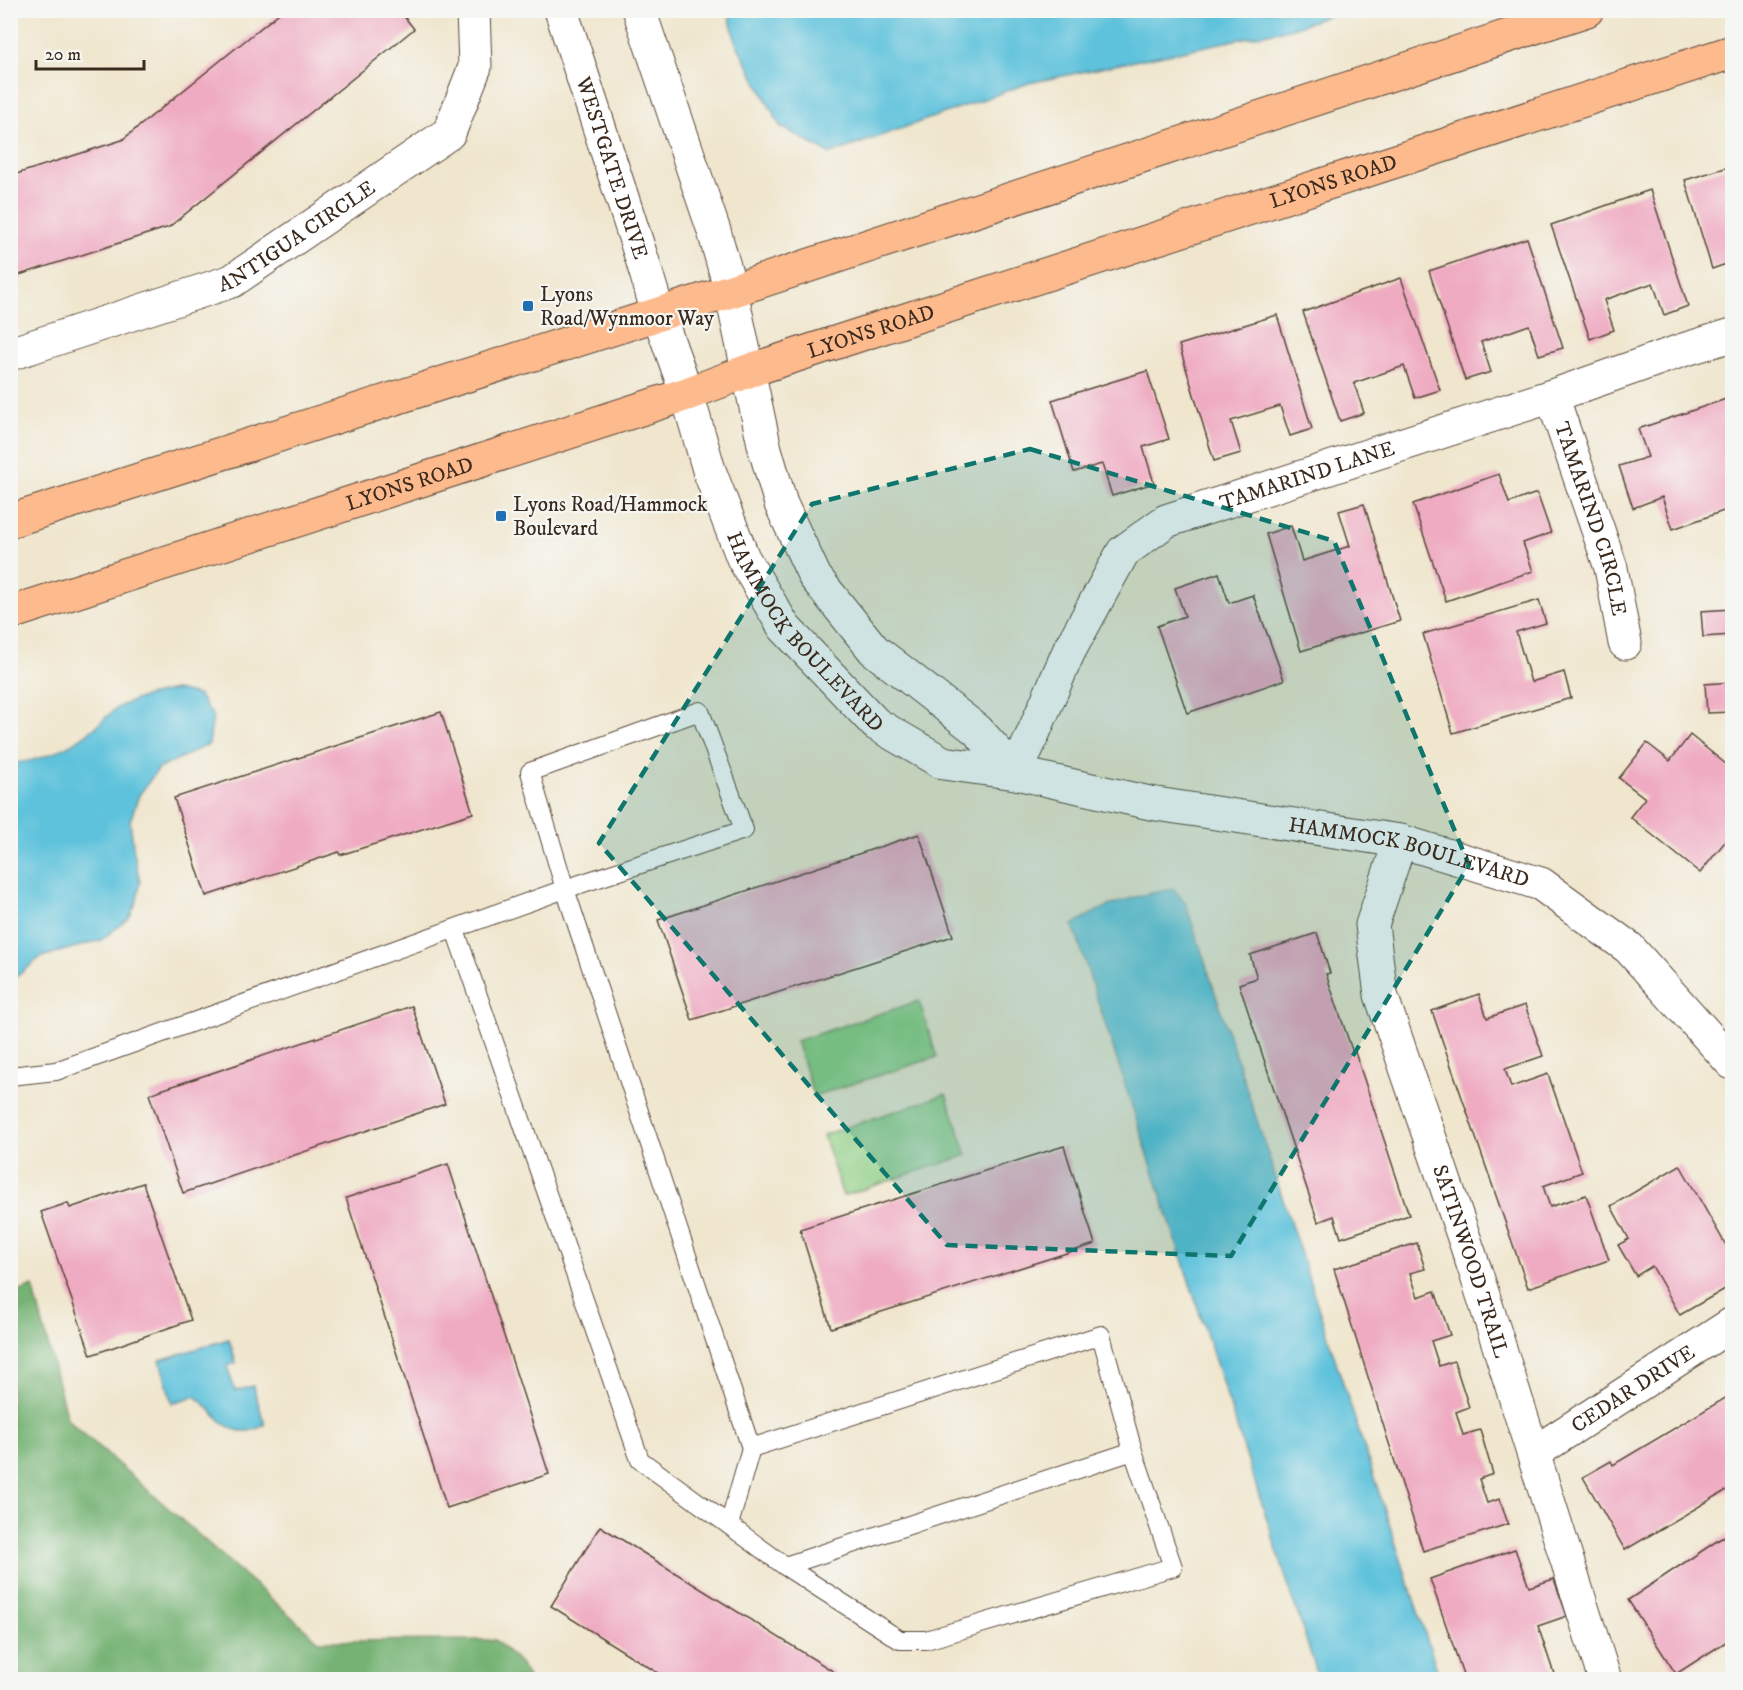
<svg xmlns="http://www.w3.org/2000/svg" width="1743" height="1690" font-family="'IM FELL DW Pica',serif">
<rect width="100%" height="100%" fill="#f6f6f2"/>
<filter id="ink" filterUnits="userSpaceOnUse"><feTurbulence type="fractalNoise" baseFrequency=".0167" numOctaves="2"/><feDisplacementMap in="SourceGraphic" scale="12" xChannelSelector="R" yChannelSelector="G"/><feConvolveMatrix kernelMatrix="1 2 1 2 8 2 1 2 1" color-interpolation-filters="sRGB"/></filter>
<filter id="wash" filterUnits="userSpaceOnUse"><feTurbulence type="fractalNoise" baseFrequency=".008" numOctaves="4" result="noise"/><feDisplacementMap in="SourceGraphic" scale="24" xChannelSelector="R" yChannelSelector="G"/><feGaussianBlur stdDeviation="1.35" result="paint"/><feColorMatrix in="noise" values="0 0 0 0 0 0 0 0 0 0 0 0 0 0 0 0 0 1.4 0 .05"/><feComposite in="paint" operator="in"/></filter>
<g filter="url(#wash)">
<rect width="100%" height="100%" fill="#f0e6ce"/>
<g fill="#90cf86" stroke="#667c52" stroke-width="1.5">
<path d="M919,1001L937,1057L814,1096L796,1041Z"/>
<path d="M946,1094L967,1155L843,1196L823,1135Z"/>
</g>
<path fill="#74b273" stroke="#586e48" stroke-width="1.5" d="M33,1286L67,1419L319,1641L495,1640L520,1663L529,1679H11V1295Z"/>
<g fill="#5ec2dc" stroke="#4c767d" stroke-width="1.5">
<path d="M728,11V10L1341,11L1293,28L1029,83L830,154L780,126L736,43Z"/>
<path d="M175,690L198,695L213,716L209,744L158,769L139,795L130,821L134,853L140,882L137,901L129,918L101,940L41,957L11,981V763C41,762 68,748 92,730C101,723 108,714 117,708C135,698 155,694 175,690Z"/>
<path d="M1174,889L1186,904L1440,1679H1319L1073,925C1103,904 1138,895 1174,889Z"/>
<path d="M229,1339L236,1363L227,1366L235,1391L253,1386L265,1425C260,1427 253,1431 246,1431C223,1433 212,1407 195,1396L172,1403L160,1360Z"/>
</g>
<g id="blocks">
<g fill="#efabc2">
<path d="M283,10H399L414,29L169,227L10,278V176L122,140Z"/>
<path d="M1732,166V262L1712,269L1685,180Z"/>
<path d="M1650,190L1688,306L1664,315L1653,283L1604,300L1614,330L1590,339L1551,225Z"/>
<path d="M1527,238L1563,348L1539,355L1529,325L1481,342L1491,372L1465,380L1429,271Z"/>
<path d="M1401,278L1440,390L1415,398L1404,366L1354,383L1364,413L1340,421L1303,312Z"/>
<path d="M1277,315L1312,429L1290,436L1280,406L1231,421L1241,453L1214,461L1179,345Z"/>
<path d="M1147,371L1169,439L1143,447L1154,483L1112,496L1102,464L1074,472L1052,400Z"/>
<path d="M1726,399L1732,419V508L1673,529L1662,497L1633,508L1619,466L1648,457L1638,429Z"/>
<path d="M1499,474L1509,503L1537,493L1551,533L1523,543L1533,571L1446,601L1413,504Z"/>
<path d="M1364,504L1400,621L1301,651L1266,534L1291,526L1302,561L1350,546L1339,511Z"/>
<path d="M1219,573L1229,603L1253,595L1284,680L1187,713L1157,626L1185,616L1175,588Z"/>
<path d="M1539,600L1546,623L1516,632L1531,682L1564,672L1571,698L1453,733L1423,634Z"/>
<path d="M1732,609V635L1703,637L1701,611Z"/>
<path d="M1732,682V712L1707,713L1705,684Z"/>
<path d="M441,712L473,813L340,855L339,852L206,896L174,798Z"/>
<path d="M1690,735L1732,769V833L1700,873L1630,817L1645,798L1619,778L1647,743L1670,761Z"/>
<path d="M919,834L953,936L692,1020L658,920Z"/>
<path d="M1317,933L1330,973L1326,974L1353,1053L1355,1052L1409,1215L1341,1238L1334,1216L1318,1222L1239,984L1257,978L1250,955Z"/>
<path d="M1479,994L1487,1018L1525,1005L1543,1056L1505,1069L1511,1087L1548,1074L1582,1172L1543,1186L1550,1207L1586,1195L1609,1260L1528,1288L1432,1011Z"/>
<path d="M412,1006L445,1104L183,1193L149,1094Z"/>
<path d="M1064,1146L1095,1244L831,1328L800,1229Z"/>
<path d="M448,1164L549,1474L447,1508L346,1198Z"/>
<path d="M1680,1165L1732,1256V1285L1680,1315L1652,1266L1636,1276L1618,1245L1629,1239L1611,1206Z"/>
<path d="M143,1183L191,1320L91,1355L41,1212L68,1203L70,1208Z"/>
<path d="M1417,1243L1425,1269L1410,1273L1418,1297L1435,1291L1450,1335L1431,1341L1439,1366L1454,1361L1469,1407L1456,1412L1463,1435L1480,1430L1493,1474L1479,1479L1487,1503L1500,1499L1508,1524L1423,1551L1334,1269Z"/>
<path d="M1732,1394V1487L1625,1550L1583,1477L1611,1461L1613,1465Z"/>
<path d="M600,1526L836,1673L832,1680H669L551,1606Z"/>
<path d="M1732,1531V1638L1676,1674L1628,1600Z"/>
<path d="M1515,1549L1529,1587L1554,1579L1567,1616L1538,1626L1556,1680H1465L1430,1579Z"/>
</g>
</g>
</g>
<g filter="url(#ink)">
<use href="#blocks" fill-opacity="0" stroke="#564638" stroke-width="1.5"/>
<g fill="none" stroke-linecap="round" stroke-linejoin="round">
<defs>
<g id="service">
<path d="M700,711L744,830L565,889L530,772Z"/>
<path d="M10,1076L56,1071L565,889L751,1448L1101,1335L1133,1451L1173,1567L926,1640H900L785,1566L640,1460L455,930"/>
<path d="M729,1525L751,1448"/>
<path d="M785,1566L1133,1451"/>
</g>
<g id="minor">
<path id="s1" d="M561,10L642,259L658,313L687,394L709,470L743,558L784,627L876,724L943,763L1016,773L1150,803L1400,841L1541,884L1629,948L1732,1063"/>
<path d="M639,10L714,231L731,291L765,449L781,504L815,577L874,650L977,730L1016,773"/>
<path id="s2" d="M10,354L232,281L449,133L475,67L473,10"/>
<path id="s3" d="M1552,396L1611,568L1625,643"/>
<path id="s4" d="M1016,773L1069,651L1123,552L1166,521L1552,396L1683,350L1732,335"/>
<path id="s5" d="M1400,841L1372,925L1381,995L1475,1270L1605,1680"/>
<path id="s6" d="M1534,1453L1732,1324"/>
</g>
<g id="primary">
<path d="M10,521L731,291L1587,10"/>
<path id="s7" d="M10,613L687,394L748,371L1732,52"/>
</g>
</defs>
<use href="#service" stroke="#564638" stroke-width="20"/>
<use href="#minor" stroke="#564638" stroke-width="35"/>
<use href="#primary" stroke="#564638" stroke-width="35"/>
<use href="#service" stroke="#fff" stroke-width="18"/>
<use href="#minor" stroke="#fff" stroke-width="33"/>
<use href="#primary" stroke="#fcba8d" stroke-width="33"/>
</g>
</g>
<path fill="#0f766e" fill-opacity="0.2" stroke="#0f766e" stroke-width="4.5" stroke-dasharray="12 8" stroke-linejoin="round" d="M1030,449L1334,541L1469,865L1231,1256L947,1245L599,843L812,504Z"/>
<g fill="#1f6fb2" stroke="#f6f6f2" stroke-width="2">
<rect x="522" y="300" width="12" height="12" rx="3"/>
<rect x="495" y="510" width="12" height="12" rx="3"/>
</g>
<g text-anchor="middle" stroke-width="4.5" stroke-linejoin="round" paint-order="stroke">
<g font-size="21" fill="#3b2a1e" stroke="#f6f6f2">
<text dy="7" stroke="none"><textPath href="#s1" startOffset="166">WESTGATE DRIVE</textPath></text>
<text dy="7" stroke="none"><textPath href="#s7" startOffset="1392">LYONS ROAD</textPath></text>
<text dy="7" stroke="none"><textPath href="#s2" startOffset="312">ANTIGUA CIRCLE</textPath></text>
<text dy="7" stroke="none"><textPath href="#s7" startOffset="906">LYONS ROAD</textPath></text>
<text dy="7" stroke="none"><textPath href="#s4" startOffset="447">TAMARIND LANE</textPath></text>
<text dy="7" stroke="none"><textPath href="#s7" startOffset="420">LYONS ROAD</textPath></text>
<text dy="7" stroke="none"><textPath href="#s3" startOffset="129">TAMARIND CIRCLE</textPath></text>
<text dy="7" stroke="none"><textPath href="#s1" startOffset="674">HAMMOCK BOULEVARD</textPath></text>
<text dy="7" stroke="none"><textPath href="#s1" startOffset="1344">HAMMOCK BOULEVARD</textPath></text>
<text dy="7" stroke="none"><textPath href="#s5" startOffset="440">SATINWOOD TRAIL</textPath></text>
<text dy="7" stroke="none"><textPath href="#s6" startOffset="118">CEDAR DRIVE</textPath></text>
</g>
<g font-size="21" fill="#3b2a1e" stroke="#f6f6f2" text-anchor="start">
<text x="540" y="301">Lyons<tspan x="540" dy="24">Road/Wynmoor Way</tspan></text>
<text x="513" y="511">Lyons Road/Hammock<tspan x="513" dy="24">Boulevard</tspan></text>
</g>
</g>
<rect width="1743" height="1690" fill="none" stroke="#f6f6f2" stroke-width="36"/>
<path d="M36 60v9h108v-9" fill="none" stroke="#3b2a1e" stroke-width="3"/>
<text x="45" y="60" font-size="18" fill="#3b2a1e" stroke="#f6f6f2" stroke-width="4.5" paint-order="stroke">20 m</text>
</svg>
